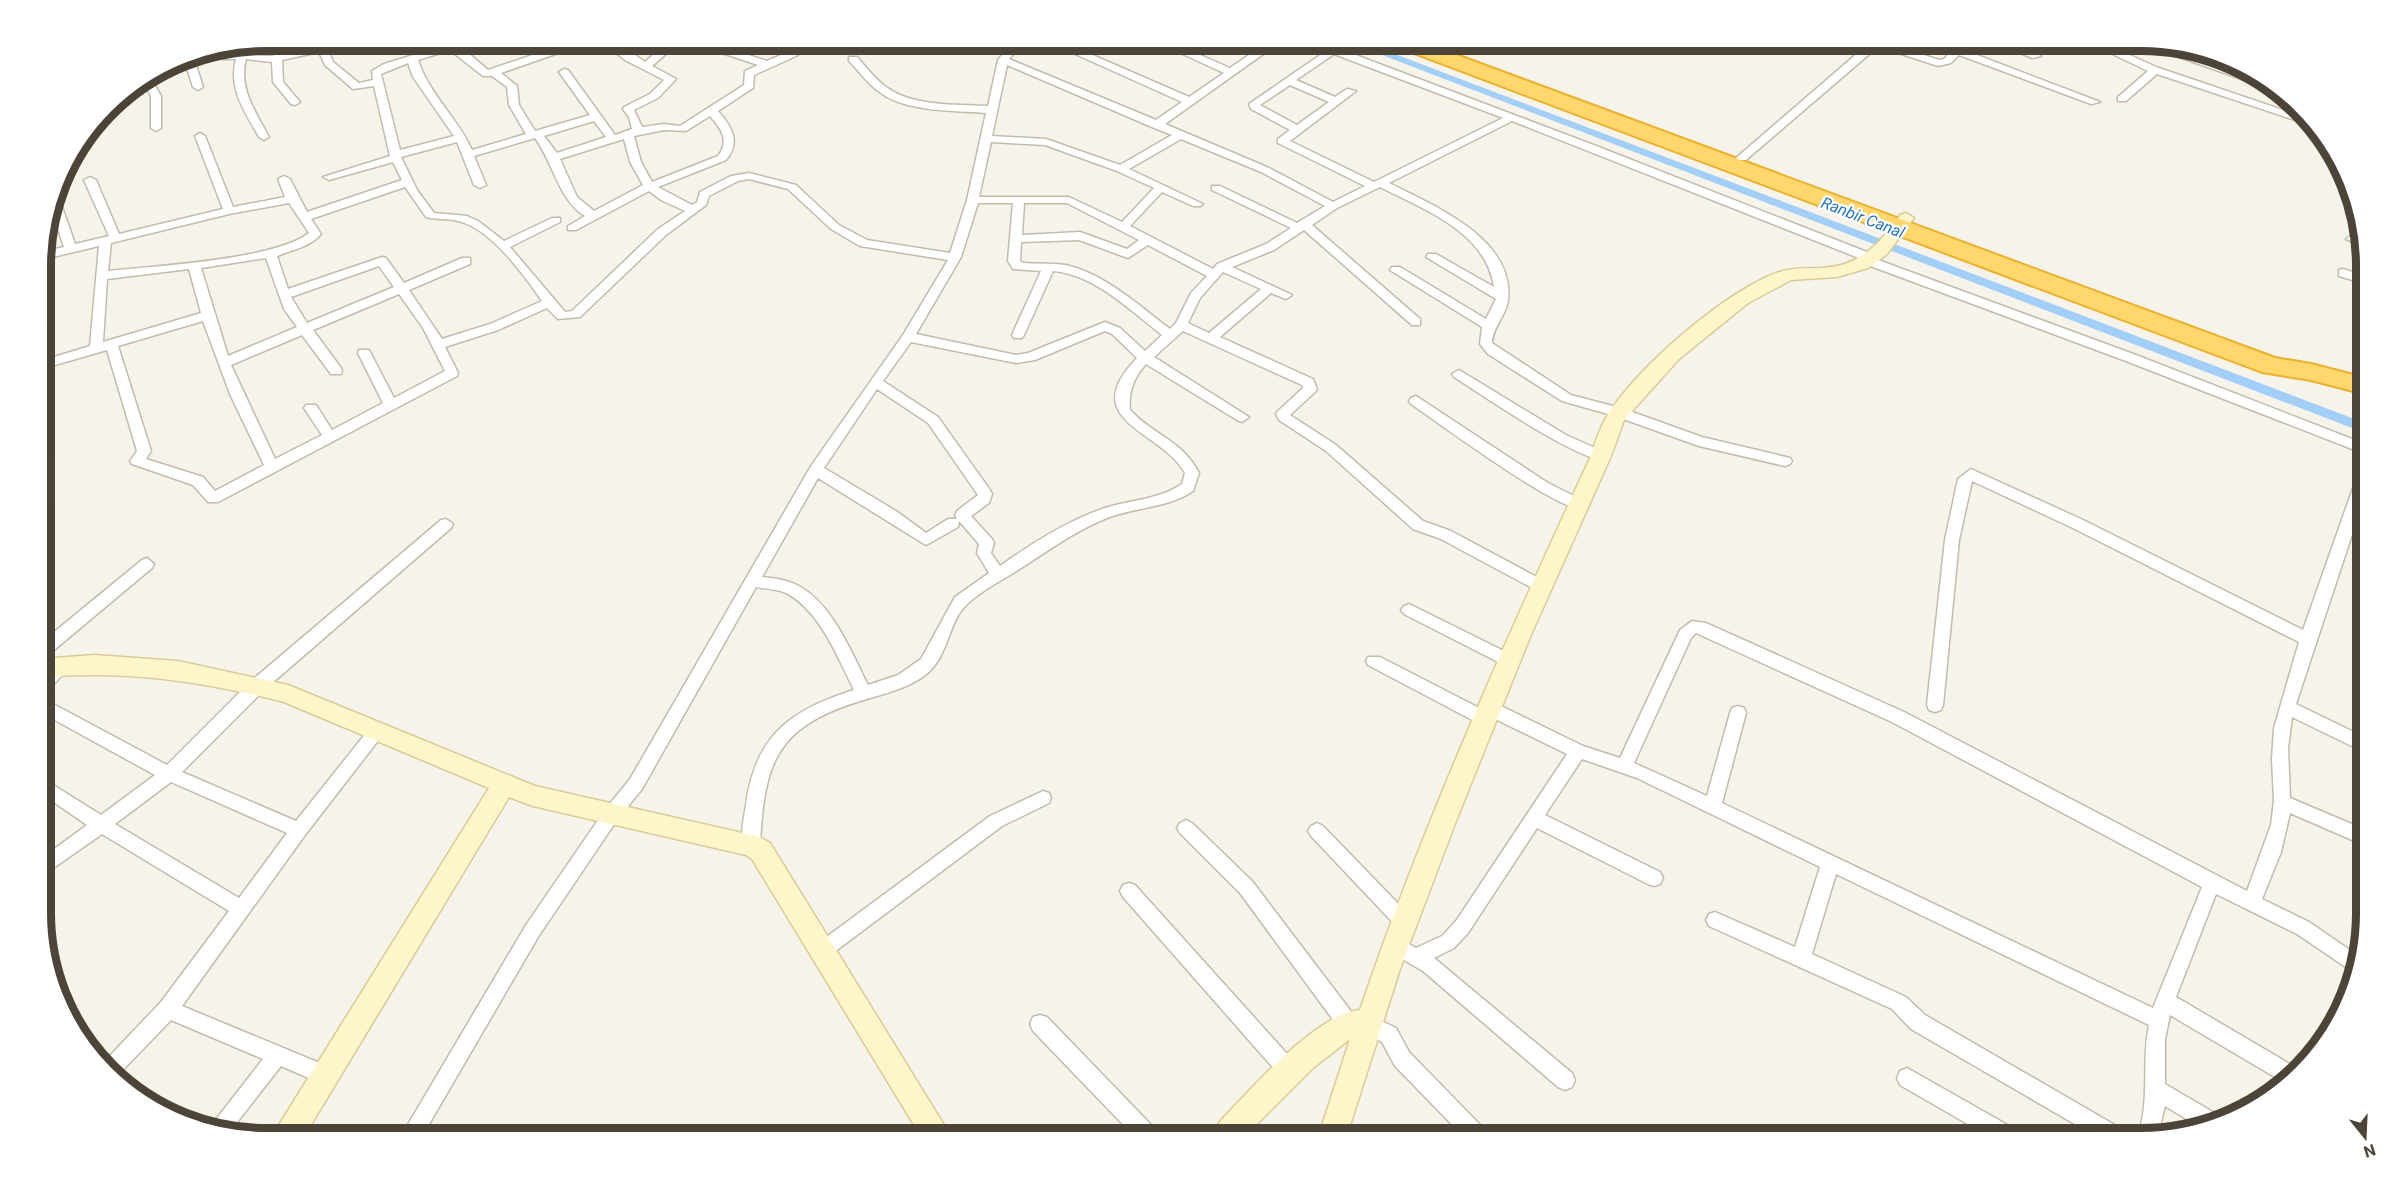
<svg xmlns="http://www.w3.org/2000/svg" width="2407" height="1179" font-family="Roboto,sans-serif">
<rect width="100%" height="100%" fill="#f6f3ea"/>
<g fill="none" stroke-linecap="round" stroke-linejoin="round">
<path fill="#a2cff7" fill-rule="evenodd" d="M1343,40H1358L2365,423V433Z"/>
<defs>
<g id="street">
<path d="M342,40H363L328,49L333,62L359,83L373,80L372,71L384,64L446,45L443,40H453L488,70L556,47L566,40H579L564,51L501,73L517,86L519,105L535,131L590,115L559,72L564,69L568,70L615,135L632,129L629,117L623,109L624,107L650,94L664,80L625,60L601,40H613L645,62L670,40H682L652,66L676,79L658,98L634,110L642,127L664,124L680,126L744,85L745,71L758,65L713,50V46H721L767,61L788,52L793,47L772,40H809L806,48L796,56L754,75L753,88L718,111C732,127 741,142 726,160L658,187L692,205L697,202L700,192L731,176L749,173L796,185L839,225L867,240L950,253L967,200L986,113C953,110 906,113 878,91C867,83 859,71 849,61V57H857C866,67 875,79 886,87C913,107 956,104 988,106L998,60L1014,40H1025L1009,59L1156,120L1182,102L1044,40H1058L1189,97L1224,73L1152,40H1166L1230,68L1271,40H1283L1165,124L1269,168L1333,202L1365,186L1278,143V139L1290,130L1251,109L1249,104L1326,51L1301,40H1316L1591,144L1877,256L1878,260L2136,355L2365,444V454L2126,361L1865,264L1864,260L1512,121L1389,183C1432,205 1515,238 1508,300C1506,316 1493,326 1492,343L1571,395L1624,409L1702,437L1790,458L1792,461L1790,464L1785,466L1699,446L1615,416L1562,401L1488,354L1480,344L1482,327L1390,270L1392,267H1400L1486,319L1496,299L1426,257L1428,254H1436L1494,287C1486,232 1425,210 1380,187L1337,208L1312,225L1420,319V325H1412L1304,230L1274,250L1232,267L1292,295L1286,299L1271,293L1220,337L1313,379L1317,389L1315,392L1290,415L1336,445L1423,521L1451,531L1546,582L1548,586L1546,590H1536L1441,539L1413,529L1326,451L1279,420L1276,414L1278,411L1303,388L1302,385L1183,331L1154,357L1249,417L1242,422L1237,420L1146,364C1134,377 1128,392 1130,410C1154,436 1181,439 1199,473L1193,491C1168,508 1135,507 1107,518C1067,534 1034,562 998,582C985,590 967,601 959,614C947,634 945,661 924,676C905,690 878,695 857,702C775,728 764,765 760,845L757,851L751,853L745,851C739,838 744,818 746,805C755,736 790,710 854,690C838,658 821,613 788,594C779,589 767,589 756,587L642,789L617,820L538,937L421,1138H400L526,925L605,810L630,779L811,466L903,335L948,260L860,246L831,229L788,189L749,179L738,181L709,196L706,205L666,235L580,317L558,319L547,308L498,330L445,347L458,373L457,376L218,502H208L193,485L132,464L130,461L137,451L107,350L41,369V361L90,346L99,246L53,257L47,281L41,285V252L64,247L52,211L55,198L60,201L75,244L109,236L84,180L90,177L96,180L119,234L223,209L195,136L200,133L205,136L233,207L285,197L278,179L284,176L290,179L307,212L402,180L393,162L329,180L323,177L390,156L374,86L353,89L325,65L319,52L282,60L283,82L300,102L295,105L291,104L273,82L272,62L246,59C238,89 256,112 269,137L264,140L259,137C245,112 228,89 236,59H197L196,65L203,87L198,90L193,87L186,65L187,59L182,57L203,53L271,56ZM450,50L483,76H492L507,87L509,105L526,134L472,150C457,117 429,94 418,60ZM1334,54L1503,118L1374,182L1290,141L1356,91L1347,89L1335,97L1296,80ZM408,63L413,77L454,136L400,150L381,74ZM1007,65L1152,127L1172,135L1120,165L1046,139L992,136ZM1290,85L1329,102L1297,125L1260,105ZM710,116C721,128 730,141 718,156L652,182L641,162L634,136L664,130L686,131ZM594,121L606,137L557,153L544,136ZM535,138C553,162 559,201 585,216L568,226V230H576L649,191L661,200L685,211L658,229L572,311L565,312L510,247L560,222V218H552L504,241L478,221L467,216L434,213L417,190L401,157L457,142L474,185L480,188L486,185L474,156ZM624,139L630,162L643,185L594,211L577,197L560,159ZM1181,139L1261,172L1325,206L1297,223L1220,186H1212V190L1291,228L1266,244L1217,264L1213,269L1130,226L1162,192L1193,206H1201L1203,204L1129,169ZM991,142L1045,145L1117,171L1154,188L1122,222L1069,197H979ZM405,187L426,217C437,220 448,218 458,221C489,227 525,276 542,301L490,324L442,339L409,290L470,264V258H462L404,283L386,258L382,257L288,289L277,256C292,250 310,247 321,234L311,219ZM289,203L309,233C274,260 154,266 108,271L111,243L229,214ZM978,203H1013L1008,261L1013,269L1041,271L1012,335L1014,338H1022L1024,335L1053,271C1094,274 1131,311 1162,335L1145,351L1120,328L1105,322L1028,353L1016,355L916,334L961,257ZM1024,203H1067L1139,240L1127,249L1080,232L1022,235ZM1079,240L1128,258L1148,245L1207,276L1191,293L1176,323L1170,329C1138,305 1105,274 1066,265C1052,263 1037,264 1023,263L1020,261L1021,242ZM266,258L284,309L297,327L228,356L201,268ZM379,266L394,287L307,323L291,297ZM189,269L201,313L103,342L107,279ZM1223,272L1261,289L1209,333L1188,323L1200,298ZM399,294L423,328L445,371L394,398L369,350H359L358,353L383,403L332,430L316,405H306L304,408L322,435L275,459L231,365L302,335L331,374H341L342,371L341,368L313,330ZM203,321L230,394L264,465L215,491L203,477L146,459L151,451L118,346ZM1105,331L1112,334L1137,358C1075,422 1162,430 1185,473L1182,484C1159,500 1128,500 1102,509C1065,522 1031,544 1000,566L991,553L994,543L992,539L971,516L989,503L992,494L990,490L938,417L883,381L911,342L1016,363L1035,360ZM877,389L928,423L978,495L957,511L955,515L957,519H948L926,533L896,511L824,468ZM818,478L926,545L958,527L959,521L979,544L977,553L989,573L955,597L921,659L898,675L868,685C851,652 833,605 799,586C788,580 774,578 762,577Z"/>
<path d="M1962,40H1973L1964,50L2100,102L2091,104L1959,55L1951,63L1938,66L1883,48L1874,50L1746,160H1738L1736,158L1867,45L1884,42L1939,60L1944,59Z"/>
<path d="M1990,40H2005L2041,56L2032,58Z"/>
<path d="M2036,40H2050L2059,46L2054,49Z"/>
<path d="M2083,40H2097L2156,67L2309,119L2316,127L2157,74L2126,101H2118V97L2148,71Z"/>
<path d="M2183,52L2265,80L2280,90H2273L2179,57L2178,55Z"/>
<path d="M150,77L161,96V128L156,131L151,128V96L142,81Z"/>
<path d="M2352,235L2365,239V247L2346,239Z"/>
<path d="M2343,269L2365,276V284L2339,276V270Z"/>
<path d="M1459,370L1566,435L1606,453L1608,456L1606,459C1585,466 1478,392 1454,377L1452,374Z"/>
<path d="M1416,396L1548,483L1584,501L1586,505L1584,509C1563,515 1436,421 1411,404L1409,401L1411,398Z"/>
<path d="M1971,469L2083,520L2303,630L2358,474L2365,469V495L2296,704L2366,738V753L2292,717L2288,748L2290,798L2366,830V846L2290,813L2281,852L2262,899L2309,922L2357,955L2353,972L2297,934L2216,894L2176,997L2300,1070L2285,1083L2170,1015L2165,1039V1084L2223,1118L2224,1121L2203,1129L2165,1106L2157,1138H2137C2151,1101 2141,1063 2149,1025L1836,874L1812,954L1906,997L1925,1015L2125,1131L2128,1138H2099L1911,1029L1892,1009L1709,926L1706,920L1709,914L1715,912L1795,947L1820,867L1637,778L1582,759L1545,815L1660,872L1663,878L1660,884L1654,886L1648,884L1537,828L1468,933L1454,948L1434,958L1572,1073L1575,1080L1572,1087L1565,1090L1558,1087L1423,971L1390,952L1387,946L1390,940L1396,937L1416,948L1442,936L1456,921L1567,754L1491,717L1490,723L1484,725L1478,723L1368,665L1366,661L1368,657H1380L1481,709L1483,703L1489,701L1495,703L1583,746L1620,758L1680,630L1692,621L1706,623L1904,712L2247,891L2271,825L2274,801L2272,759L2274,728L2299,642L2073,528L1972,481L1959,540L1943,705L1941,710L1935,712L1929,710L1927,705L1945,540L1958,479ZM1696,633L1892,722L2202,887L2153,1008L1722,803L1746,713L1744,708L1738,706L1732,708L1730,713L1707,796L1634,763L1691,638Z"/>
<path d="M446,519L453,524L451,528L263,691L182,772L296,821L370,728L376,726L382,728L384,733L305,835L182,1006L334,1069L337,1076L334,1083L327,1086L281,1066L231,1130L211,1126L263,1059L171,1020L118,1075L103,1063L161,1002L229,911L102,834L42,876V858L87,825L42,794V778L101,815L155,775L42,713V698L167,765L251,681L441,520ZM171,782L287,833L239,898L115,824Z"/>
<path d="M147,558L154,564L152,568L48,655L42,657V642L142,560Z"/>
<path d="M1409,604L1516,657L1518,661L1516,665H1504L1404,614L1401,610L1404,606Z"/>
<path d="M59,661L65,662L67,667C62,676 52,688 42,692V675L53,662Z"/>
<path d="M1043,791L1049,793L1051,798L1049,803L1002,826L829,956L823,959L817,956L814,950L817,944L990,816Z"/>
<path d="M1186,820L1192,823L1252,881L1356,1018L1359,1025L1356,1032L1349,1034L1342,1032L1240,893L1180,833L1177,828L1180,823Z"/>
<path d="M1317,823L1323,826L1411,917L1414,923L1411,929L1405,931L1399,929L1311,836L1308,831L1311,826Z"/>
<path d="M1129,883L1135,885L1297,1065L1300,1072L1297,1079L1290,1082L1283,1079L1123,897L1120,891L1123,885Z"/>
<path d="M1040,1015L1047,1017L1157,1131L1160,1138H1136L1033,1031L1030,1024L1033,1017Z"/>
<path d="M1369,1015L1396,1028L1409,1052L1486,1131L1489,1138H1465L1395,1066L1382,1042L1362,1031L1359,1024L1362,1017Z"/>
<path d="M1907,1068L2018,1131L2021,1138H1992L1900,1085L1897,1078L1900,1071Z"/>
</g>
<g id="secondary">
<path d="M1906,213L1914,218L1887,254L1868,268L1837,277L1791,280L1748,303L1679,359L1624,420L1611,456L1530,637L1456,821L1400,969L1346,1138H1318L1350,1039L1313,1068L1243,1138H1211L1215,1128L1225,1116C1254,1086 1318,1013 1360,1010C1424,821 1507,637 1591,456C1596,440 1601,424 1611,410C1643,363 1723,294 1776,273C1790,268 1805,268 1821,268C1859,267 1880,244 1900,215Z"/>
<path d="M94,655L178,661L288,685L535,786L760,837L770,843L952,1138H922L752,859L746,855L533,806L509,797L303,1138H273L277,1128L489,788L284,702C201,681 128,670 42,677V659Z"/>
</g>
<path id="highway" d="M1388,40H1416L2275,358L2311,364L2365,378V394L2311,380L2262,372L1390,44Z"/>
</defs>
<use href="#street" stroke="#c3bcab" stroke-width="3"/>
<use href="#secondary" stroke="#dacb96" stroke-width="3"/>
<use href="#highway" stroke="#ebb12e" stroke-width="4"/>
<use href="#street" fill="#fff" fill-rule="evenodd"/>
<use href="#secondary" fill="#fff5cb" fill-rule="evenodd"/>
<use href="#highway" fill="#ffd76c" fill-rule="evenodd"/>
</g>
<g text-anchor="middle" stroke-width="4.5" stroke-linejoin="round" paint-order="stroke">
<g font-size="16" font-style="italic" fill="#2576c2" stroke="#fff">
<text transform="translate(1863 217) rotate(21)" y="6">Ranbir Canal</text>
</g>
</g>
<path d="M0 0H2407V1179H0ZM266 51H2141A215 215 0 0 1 2356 266V913A215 215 0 0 1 2141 1128H266A215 215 0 0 1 51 913V266A215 215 0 0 1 266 51Z" fill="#fff" fill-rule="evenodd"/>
<path fill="none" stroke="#4b4437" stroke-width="8" d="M266 51H2141A215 215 0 0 1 2356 266V913A215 215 0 0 1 2141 1128H266A215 215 0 0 1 51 913V266A215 215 0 0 1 266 51Z"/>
<g transform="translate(2365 1137) rotate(162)" stroke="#ffffff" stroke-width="4.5" paint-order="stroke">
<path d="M0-4.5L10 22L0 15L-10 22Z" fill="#4b4437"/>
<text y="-9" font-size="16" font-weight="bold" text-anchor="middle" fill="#4b4437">N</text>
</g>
</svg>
